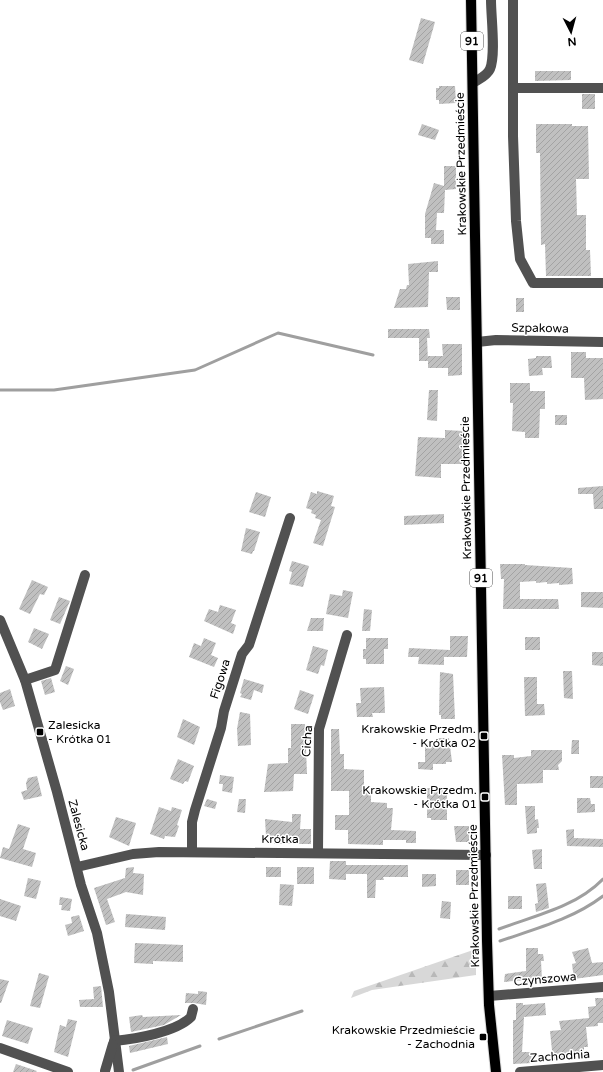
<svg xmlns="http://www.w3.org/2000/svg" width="603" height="1072" font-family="'Varela Round',sans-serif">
<defs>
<pattern id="forest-firs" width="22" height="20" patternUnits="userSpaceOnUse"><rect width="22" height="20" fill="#d8d8d8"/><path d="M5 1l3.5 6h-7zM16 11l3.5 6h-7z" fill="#b8b8b8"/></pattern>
<pattern id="building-hatch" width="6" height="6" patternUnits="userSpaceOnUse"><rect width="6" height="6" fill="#c0c0c0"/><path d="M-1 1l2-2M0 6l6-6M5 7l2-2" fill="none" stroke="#a3a3a3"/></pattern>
</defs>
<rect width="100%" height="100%" fill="#fff"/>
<path fill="url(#forest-firs)" d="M476,949V975L372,990L351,998L354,991Z"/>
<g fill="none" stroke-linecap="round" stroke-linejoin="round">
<g stroke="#9f9f9f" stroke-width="3">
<path d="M0,390H54L195,370L278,333L373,355"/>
<path d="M499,929C534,916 576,907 603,879"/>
<path d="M500,941C535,929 573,919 603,896"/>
<path d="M219,1039L302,1011"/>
<path d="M133,1070L200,1046"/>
</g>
</g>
<g fill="url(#building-hatch)">
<path d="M421,18L435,22L423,64L409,60Z"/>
<path d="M535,71H571V80L535,81Z"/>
<path d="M439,86H455L456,103L439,104V100H436V88H439Z"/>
<rect x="582" y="94" width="13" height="15"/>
<path d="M422,124L439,130L435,140L418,135Z"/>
<path d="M536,124H572V126H588L589,179H576L577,215H586V250H590L591,276H546L545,244L541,245L540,153H536Z"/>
<path d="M444,166H456V189L445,190L444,213H437L436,230H444V244H431V238H425V214L434,183L444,186Z"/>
<path d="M438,261V272H429L428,307L394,308L400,289H406L407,285H409L408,264Z"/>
<path d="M446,297H460V310H447Z"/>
<rect x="516" y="298" width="8" height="14"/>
<path d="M388,329H429L430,338H427L428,361H419V338H388Z"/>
<path d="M442,344H462V375L448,376V368H428V356H443Z"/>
<path d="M571,352H586V358H603V399L585,400L584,378H571Z"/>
<path d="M536,356H551L552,368H542L543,375L529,376L528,359L536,358Z"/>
<path d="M510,383H530V391H545V409H540L539,438H525V432L512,431L513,403H510Z"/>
<path d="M429,390H438L437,421L427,420Z"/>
<rect x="555" y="415" width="12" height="10"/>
<path d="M445,430L463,431L462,464H441V478L415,476L418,437L445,438Z"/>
<path d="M603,486V509H594L593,494H578V488Z"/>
<path d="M317,491L334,496L331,506L335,507L323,546L313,543L321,520L315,518L316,515L311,513L312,510L306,508L311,492L317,494Z"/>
<path d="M256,492L271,497L265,517L249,512Z"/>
<path d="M444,514V523L404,525V516Z"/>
<path d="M246,528L260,532L254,551H253L252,554L241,551Z"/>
<path d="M292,561L309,566L303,587L289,584L292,572L289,571Z"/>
<path d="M500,564H525V565L572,568L573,584L559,585V583L547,584V582L536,583V581L520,582V599H558L559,609H503L504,579H501Z"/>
<path d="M32,580L48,587L44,595L40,594L30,614L19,609Z"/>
<path d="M343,590L353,592L348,618L326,614L330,594L342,596Z"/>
<path d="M581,592H603V608L581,607Z"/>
<path d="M59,597L70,601L60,624L50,620Z"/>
<path d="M220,605L236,610L231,623L236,625L233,634L204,621L209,609L218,612Z"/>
<path d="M364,609L372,610L370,631H362Z"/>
<path d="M311,618H324L323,631H307Z"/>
<path d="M34,628L49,634L42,649L28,642Z"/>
<path d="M450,636H468L467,657H444V665L418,664L419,657H408L409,648L450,650Z"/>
<rect x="525" y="637" width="15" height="13"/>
<path d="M204,638L216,643L211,655L218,658L214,667L189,657L194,643L201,646Z"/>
<path d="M366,638H388V649H384V664H366V659H363V649H366Z"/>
<path d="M313,646L328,650L324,666L321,665L318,674L306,670Z"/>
<path d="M592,652H603V666L592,665Z"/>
<path d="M66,666L74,669L68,685L60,681Z"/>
<path d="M563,671H572L573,699L564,698Z"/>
<path d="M440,672L453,674L455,719H441V715H439Z"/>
<path d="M524,677H537V704H544L545,715L525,716Z"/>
<path d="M51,678L55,692L45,695L41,681Z"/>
<path d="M244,679L264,685L262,693L254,690L251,700L240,697L242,694L240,693Z"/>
<path d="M384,687L385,713H372L373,717H357L356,703H361L360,688Z"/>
<path d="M10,689L15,706L3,710L0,702V693Z"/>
<path d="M300,690L314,695L308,714L294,709Z"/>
<path d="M240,712L250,714L251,745L238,746L237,729Z"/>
<path d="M183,719L200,727L194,745L177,737Z"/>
<path d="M291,724H305L307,774H294L293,791L264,792L268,764L288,763V748H291Z"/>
<path d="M331,729H339L340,754H344V769L364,770V791H371V802L387,803V808H393L391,830L416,831V843H406V840H383V845L348,844V830H335V815H349V791H331Z"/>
<path d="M437,738H449L452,762H446V764H433V770L418,769V762H425V746H437Z"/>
<path d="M572,740H579V754H571Z"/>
<path d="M531,750H562V761L558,765L559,770H543V783L517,784V805H505L502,755H514V758L531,756Z"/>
<path d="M178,759L194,766L188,782L185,781L183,784L170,779Z"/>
<path d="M220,775L234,777L232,793L222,791L223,784H219Z"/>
<path d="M37,776L42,796L24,800L21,792L27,790L26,783L28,778Z"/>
<rect x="590" y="776" width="13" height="12"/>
<path d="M427,788H447V820H431V818H427Z"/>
<path d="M577,798H590L591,804H595V812L577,813Z"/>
<path d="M207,799L217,802L215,809L204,806Z"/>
<path d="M239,799H246L245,813L237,812Z"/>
<path d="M525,806H535V820L538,819L539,828H537V833L527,834Z"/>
<path d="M159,807L171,811L172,807L182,810L177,825L179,826L175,837L165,836L164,839L150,834Z"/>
<path d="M292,814H301L300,829H311V844H274V836H266L265,819L292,822Z"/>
<path d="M116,817L136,823L129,846L109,837Z"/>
<path d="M18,824L30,828L23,849L36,853L32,867L0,858L3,847L9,849Z"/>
<path d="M454,826H469V842H456Z"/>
<path d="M574,829V838L603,839V847L567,846L566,830Z"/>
<path d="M542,849V869H534L532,850Z"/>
<path d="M330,861H346V865H408V877H383L384,880H376L375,898H367V874H346V880L329,879Z"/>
<path d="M134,867L133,873L144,874L143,895L126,892L107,899L115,922L106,925L94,888L125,878L126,868Z"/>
<rect x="266" y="867" width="15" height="10"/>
<rect x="297" y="867" width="17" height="17"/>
<rect x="456" y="870" width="13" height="15"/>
<path d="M422,874H436V886L422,887Z"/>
<path d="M28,878L41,881L36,899L24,896Z"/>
<path d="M546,883L549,908L536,912L535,904L538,903L536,884Z"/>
<path d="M280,884L294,885L292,906L279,905Z"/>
<rect x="508" y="896" width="14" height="13"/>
<path d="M60,897L72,899L70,911L61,910L62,905H59Z"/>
<path d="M0,899L21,906L16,921L0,916Z"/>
<path d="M442,901L451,902L450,919L440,918Z"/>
<path d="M126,914L166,917L165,930L125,927Z"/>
<path d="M79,915L84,931L68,936L65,925L72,923L71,917Z"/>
<path d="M135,943L183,945V962L153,961V964L134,963Z"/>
<path d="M526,948H538V954H543L544,961H541L542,980H537V983H526L525,980L504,982L505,974L526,971Z"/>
<path d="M588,948L592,963L603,962V975L574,979L572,964L576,963L572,952Z"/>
<path d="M39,973L49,976L40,1008L30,1006Z"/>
<path d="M0,979L9,981L1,1003H0Z"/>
<path d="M101,986L103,1007H80L79,1000L94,999L93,987Z"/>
<path d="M198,991L207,992L206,1005L194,1003H185L186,993L198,994Z"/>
<path d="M595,998H603V1023H597V1016L598,1026L586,1027L588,1047H584V1050L581,1051V1053L563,1055L564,1059L553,1060L550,1031L561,1030L559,1021L589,1018L588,1007L596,1006Z"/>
<path d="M516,1003H523V1005L545,1003L546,1015L524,1017L522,1052H531L532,1063L513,1064V1020H516Z"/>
<path d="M142,1015L143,1017L181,1015L164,1025L131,1032L129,1017Z"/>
<path d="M68,1019L77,1021L68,1057L54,1052L60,1025L66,1027Z"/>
<path d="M7,1020L33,1028L28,1044L2,1036Z"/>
<path d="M167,1037L168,1044L130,1053L129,1046Z"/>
<path d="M16,1064L37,1071L36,1072H13Z"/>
</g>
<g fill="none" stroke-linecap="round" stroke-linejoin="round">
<defs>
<path id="major" d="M471,0L487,941L489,1005L496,1072"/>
</defs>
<use href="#major" stroke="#dbdbdb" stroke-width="12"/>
<g stroke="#515151" stroke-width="10">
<path d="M513,0V136L516,221L520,259L533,283H603"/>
<path d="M473,83C479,79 487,76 490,69C496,55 491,17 491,0"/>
<path d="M513,88H603"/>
<path d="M477,342L496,340L603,342"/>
<path d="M0,620L25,680L57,792L81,885L97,933L109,992L119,1072"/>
<path d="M25,680L55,670L85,575"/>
<path d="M192,852V822L195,810L221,728L224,711L242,654L249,645L290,518"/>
<path d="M318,852L319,729L347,635"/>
<path d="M77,867L133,854L159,852L486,855"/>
<path d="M489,996L603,987"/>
<path d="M114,1041C136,1039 176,1032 191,1017L193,1009"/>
<path d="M0,1048L68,1072"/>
<path d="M105,1071L113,1044"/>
<path d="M520,1072L603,1065"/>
</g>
<use href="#major" stroke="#000" stroke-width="10"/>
</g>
<g fill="#000" stroke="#fff" stroke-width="1.5">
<rect x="36" y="728" width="8" height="8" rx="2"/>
<rect x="480" y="732" width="8" height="8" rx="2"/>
<rect x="481" y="793" width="8" height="8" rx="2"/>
<rect x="479" y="1033" width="8" height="8" rx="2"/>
</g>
<g text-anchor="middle" stroke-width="3" stroke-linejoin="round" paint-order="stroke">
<g fill="#fff" stroke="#4c4c4c" stroke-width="1">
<rect x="461" y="32" width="22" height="18" rx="3"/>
<rect x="470" y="569" width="22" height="18" rx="3"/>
</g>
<g font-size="11" font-weight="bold" fill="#000">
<text x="472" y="45">91</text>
<text x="481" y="582">91</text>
</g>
<g font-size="12" fill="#000" stroke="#fff">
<text transform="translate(461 164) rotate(-91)" y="4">Krakowskie Przedmieście</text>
<text transform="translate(540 328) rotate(1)" y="4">Szpakowa</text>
<text transform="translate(466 488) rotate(-91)" y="4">Krakowskie Przedmieście</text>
<text transform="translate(220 679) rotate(-72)" y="4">Figowa</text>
<text transform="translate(307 741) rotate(-86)" y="4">Cicha</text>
<text transform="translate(79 825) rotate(75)" y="4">Zalesicka</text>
<text x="280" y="843">Krótka</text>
<text transform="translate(474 896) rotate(-91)" y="4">Krakowskie Przedmieście</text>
<text transform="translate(545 979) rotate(-5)" y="4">Czynszowa</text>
<text transform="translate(560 1056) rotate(-4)" y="4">Zachodnia</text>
</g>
<g font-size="12" fill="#000" stroke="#fff" text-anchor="end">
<text x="48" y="729" text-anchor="start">Zalesicka<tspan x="48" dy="14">- Krótka 01</tspan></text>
<text x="476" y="733">Krakowskie Przedm.<tspan x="476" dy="14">- Krótka 02</tspan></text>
<text x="477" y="794">Krakowskie Przedm.<tspan x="477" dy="14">- Krótka 01</tspan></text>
<text x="475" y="1034">Krakowskie Przedmieście<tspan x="475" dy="14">- Zachodnia</tspan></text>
</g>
</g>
<g transform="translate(571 32) rotate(174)" stroke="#ffffff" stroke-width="3" paint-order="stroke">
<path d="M0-3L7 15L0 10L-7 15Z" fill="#000000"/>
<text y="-6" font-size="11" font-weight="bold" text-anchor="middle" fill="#000000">N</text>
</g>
</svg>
